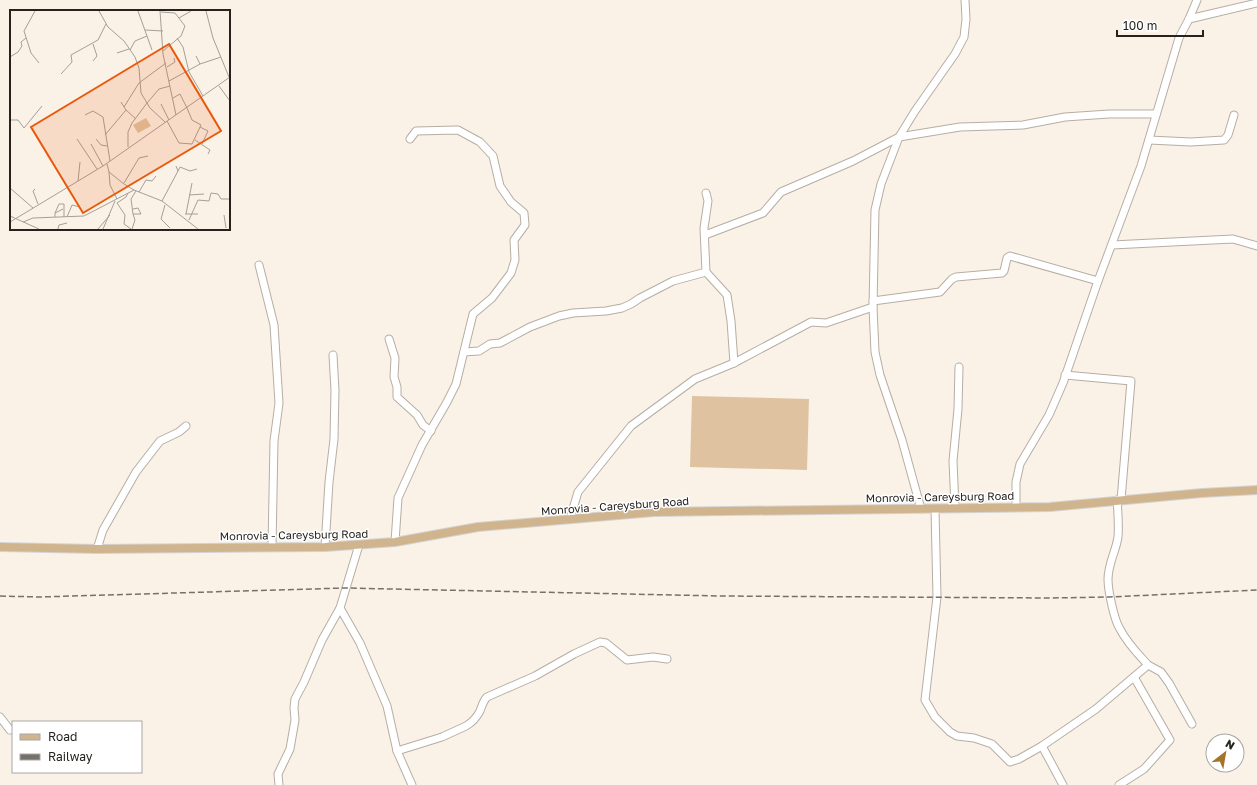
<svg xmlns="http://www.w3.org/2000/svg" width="1257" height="785" font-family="'Golos Text',sans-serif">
<rect width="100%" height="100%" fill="#faf2e7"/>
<path fill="#dfc3a1" d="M692,396L809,399L807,470L690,467Z"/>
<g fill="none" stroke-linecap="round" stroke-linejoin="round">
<defs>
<g id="minor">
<path d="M1189,19L1257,3"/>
<path d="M1149,140L1191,142L1224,140L1228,135L1234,115"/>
<path d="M705,235L763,213L781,192L853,161L899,137L960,127L1023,125L1065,117L1109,114H1156"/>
<path d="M1112,245L1233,239L1257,246"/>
<path d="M259,265L274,325L279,403L274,441L272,547"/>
<path d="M706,272L727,295L731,321L734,363"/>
<path d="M873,301L940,292L952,279L956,277L1002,273L1004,271L1007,258L1010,256L1098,281"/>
<path d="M389,339L395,358L394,377L397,387V397L417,415L423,425L431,431"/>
<path d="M464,352L479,351L490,344L500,343L530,327L559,316L573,313L606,311L622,308L631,304L640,298L673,281L706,272L704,228L708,201L706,193"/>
<path d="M1065,375L1131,381L1121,500"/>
<path d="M955,507L953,461L958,409L959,367"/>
<path d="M1016,507V482L1020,464L1049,415L1063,383L1098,281L1141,166L1179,38L1189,19L1197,0"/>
<path d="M921,509L902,440L880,375L875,352L873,307L875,210L881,184L899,137L915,111L955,54L964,37L966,19L965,0"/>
<path d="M935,509L937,597L925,700L935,717L950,732L957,736L974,738L992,744L1010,762L1019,759L1042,746L1096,709L1148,665C1138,654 1127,643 1120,629C1114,620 1108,590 1108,579C1108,564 1116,551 1118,537C1119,525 1118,512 1117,500"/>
<path d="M570,519L578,492L631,426L695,379L734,363L811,322L826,323L873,307"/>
<path d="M395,542L398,498L422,445L447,402L456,384L473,314L492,298L511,273L515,260L514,240L525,225L524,213L511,202L500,186L493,156L480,142L458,130L416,131L410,139"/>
<path d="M359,545L340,608L360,643L387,706L397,751L412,785"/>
<path d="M325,547L329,482L334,439L335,390L333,355"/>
<path d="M97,549L103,530L136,472L160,441L179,432L186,426"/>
<path d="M1148,665L1161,672L1169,683L1192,724"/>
<path d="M0,717L10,730"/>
<path d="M1042,746L1063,785"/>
<path d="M397,751L442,737L466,726C471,723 477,717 480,711C482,706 483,701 487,697L535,676L574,654L600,642L606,643L627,660L653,657L667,659"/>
<path d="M279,785L278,774L290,749L295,720L294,708L295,699L304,682L322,640L340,608"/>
<path d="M1119,785L1144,769L1170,740L1134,677"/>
</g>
<path id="major" d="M0,547L97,549L325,547L395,542L478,527L654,512L1050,507L1202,493L1257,490"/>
</defs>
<use href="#minor" stroke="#b6aea4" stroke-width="9"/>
<use href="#major" stroke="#d4d3d2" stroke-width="10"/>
<use href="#minor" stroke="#fff" stroke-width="7"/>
<use href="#major" stroke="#d0b48e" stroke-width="8"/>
<path stroke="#757069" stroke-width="1.5" stroke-dasharray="6 3" stroke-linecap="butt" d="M0,596L39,597L345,588L721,596L1049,598L1110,597L1257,590"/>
</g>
<g text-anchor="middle" stroke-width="3" stroke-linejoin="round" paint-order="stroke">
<g font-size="11" fill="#26231f" stroke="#fff">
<text transform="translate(940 497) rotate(-1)" y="4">Monrovia - Careysburg Road</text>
<text transform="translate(615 506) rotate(-4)" y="4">Monrovia - Careysburg Road</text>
<text transform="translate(294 535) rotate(-1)" y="4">Monrovia - Careysburg Road</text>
</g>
</g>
<g transform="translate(10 10)">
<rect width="220" height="220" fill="#faf2e7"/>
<path d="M136,108L141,116L128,123L123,115Z" fill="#dfc3a1"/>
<path fill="none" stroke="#a59f97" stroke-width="1" d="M25,1L14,21L21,43L29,53M89,1L98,17L114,31L125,47L129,58L131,83L140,98L155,112M128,1L142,40M150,1L153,44L166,105M196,1L203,28L219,67M151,2L165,3L175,16L171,26L153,41M169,8L181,1M135,20L153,21M167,28L173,37L179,62L193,86M120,40L125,31L137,26M107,43L119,39M0,47L8,42L12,36L11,32L16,28M83,51L87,46L83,34M190,54L211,47M157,57L165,52L164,48M51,64L62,52L61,45L88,30L96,14M159,71L190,54L186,46M209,76L220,91M163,88L170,84L177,98M137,93L149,79L160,76M151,94L159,110M114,97L129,73L156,53M116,100L126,109M75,105L83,101L93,107L100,151M0,110H8L14,118L32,96M157,111L169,133L182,134L191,115L182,110L177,98M190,117L198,121L192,134M95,125L116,100L111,92M67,129L87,159M86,129L91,135L97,136M185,130L200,140L198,144M81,134L93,156M118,137V122L122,113L137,93M97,154L99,162L114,174L124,180L152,191L188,219M168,161L170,157L180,161L187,159M99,162L100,175L107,189M68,171L70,152M114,173L129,148L138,146M0,178L23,198M25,179L23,181L28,194M129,182L136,170L142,171L146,166M118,183L116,187L107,193L115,205L114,214L121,219M179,185L194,184M152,191L168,161L166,156M155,195L151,209L160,218M45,203L49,194H54V207M123,204L121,189L126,181M175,204H188M176,204L182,173M214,205L216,218M0,206L29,219M45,207V203L53,199M57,207L62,195L70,197M179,210L188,190L199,191L201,183L208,184L211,189H220M0,212L93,156L220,67M13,212L23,208L74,206L124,180M48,219L49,215L57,213M88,219L100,205M93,219L105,191M122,219L125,210L123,204H131L128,198L123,199"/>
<path fill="#e8590c" fill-opacity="0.15" stroke="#e8590c" stroke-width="2" d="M159,34L211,121L73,203L21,117Z"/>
<rect width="220" height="220" fill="none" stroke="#26231f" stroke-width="2"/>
</g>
<rect x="12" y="721" width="130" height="52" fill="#ffffff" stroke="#a8a7a5"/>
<rect x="20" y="734" width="20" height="6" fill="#d0b48e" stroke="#a8a7a5"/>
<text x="48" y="741" font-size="12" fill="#26231f">Road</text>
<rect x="20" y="754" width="20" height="6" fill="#757069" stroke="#a8a7a5"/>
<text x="48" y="761" font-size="12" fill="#26231f">Railway</text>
<g transform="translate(1225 753) rotate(31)"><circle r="19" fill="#ffffff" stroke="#a8a7a5"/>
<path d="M0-3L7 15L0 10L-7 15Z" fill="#a5742a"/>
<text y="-6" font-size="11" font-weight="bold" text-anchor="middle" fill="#26231f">N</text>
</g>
<path d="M1117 30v6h86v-6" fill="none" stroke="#26231f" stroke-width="2"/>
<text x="1123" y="30" font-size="12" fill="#26231f" stroke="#ffffff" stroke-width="3" paint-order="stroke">100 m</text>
</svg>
